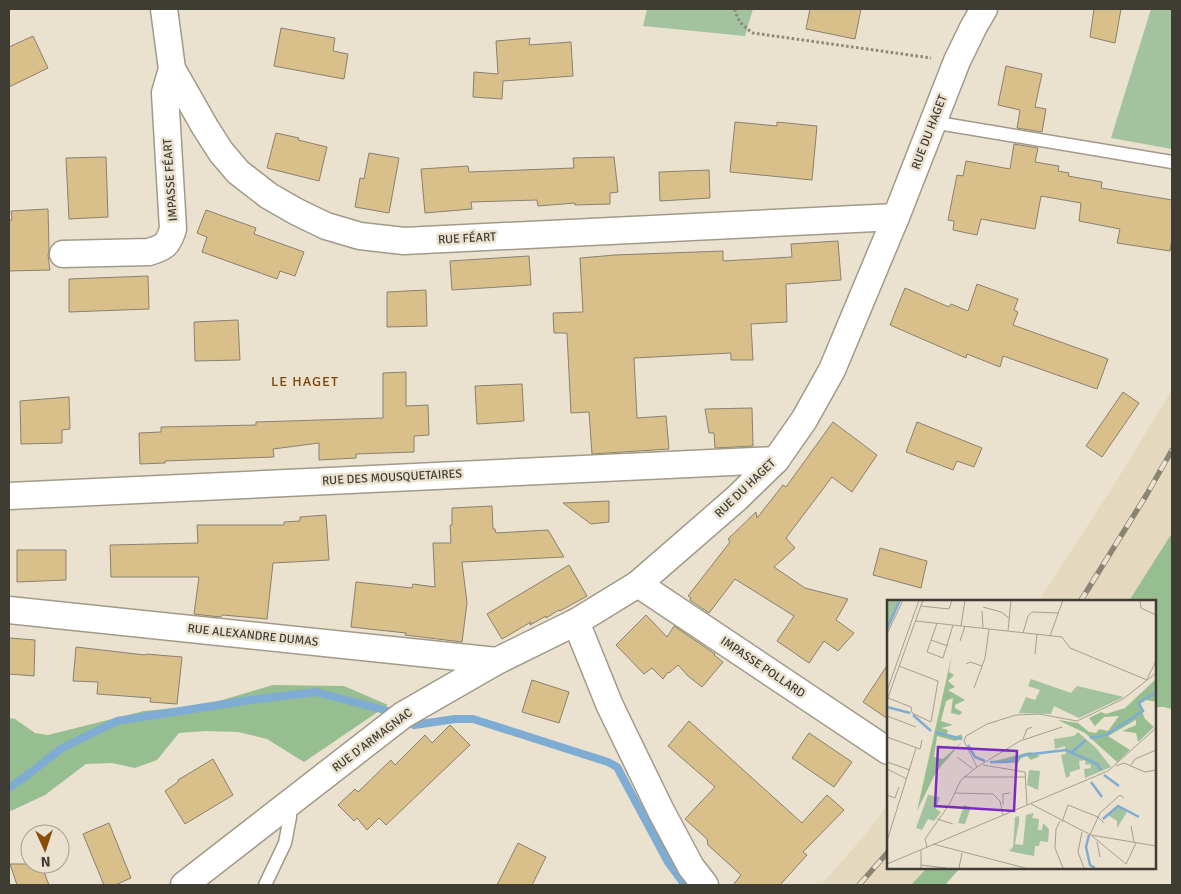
<svg xmlns="http://www.w3.org/2000/svg" width="1181" height="894" font-family="Signika,sans-serif">
<rect width="100%" height="100%" fill="#eae1ce"/>
<g fill="#e4d8be">
<path d="M1172,390V533L1129,601L1038,602L1116,482Z"/>
<path d="M888,805V868H927L920,876L911,885H821L867,833Z"/>
</g>
<g fill="#a2c39e">
<path d="M647,9H753L745,36L643,26Z"/>
<path d="M1151,9H1172V149L1111,138Z"/>
</g>
<g fill="#97be91">
<path d="M1172,533V709L1164,707H1155V602L1129,601Z"/>
<path d="M273,685L344,686L388,705L304,762L267,739L238,732L205,731L179,733L157,760L135,768L112,763L86,764L45,795L13,810L9,811V718L15,719L35,733L48,735L144,711L185,707L212,703Z"/>
<path d="M927,868H960L945,885H911Z"/>
</g>
<g fill="none" stroke-linecap="round" stroke-linejoin="round">
<g stroke="#7eacd3" stroke-width="8">
<path d="M414,725L455,719H473L608,762L617,767L668,862L685,885"/>
<path d="M9,788L26,776L62,748L117,721L250,700L316,692L388,711"/>
</g>
</g>
<g fill="#d9c08a" stroke="#898170">
<path d="M810,9H861L855,39L806,29Z"/>
<path d="M1094,9H1121L1115,43L1090,37Z"/>
<path d="M281,28L335,38L333,51L348,54L344,79L274,66Z"/>
<path d="M33,36L48,68L9,87V47Z"/>
<path d="M530,38L529,45L571,42L573,76L503,81L502,99L473,97L474,72L498,74L496,41Z"/>
<path d="M1006,66L1042,74L1035,107L1046,109L1042,132L1017,128L1020,110L998,105Z"/>
<path d="M735,122L777,126V122L817,126L812,180L730,172Z"/>
<path d="M276,133L299,138L298,140L327,147L319,181L267,168Z"/>
<path d="M1014,144L1038,148L1035,162L1059,166L1058,171L1069,173L1068,176L1102,182L1101,188L1172,200V239L1170,251L1117,243L1120,229L1079,221L1081,203L1041,196L1035,229L981,219L977,235L953,230L954,221L948,220L957,175L963,176L966,161L1010,169Z"/>
<path d="M369,153L399,158L389,213L355,207L360,178L364,179Z"/>
<path d="M106,157L108,217L69,219L66,158Z"/>
<path d="M614,157L618,192L610,193V204L575,205V203L538,206L537,200L471,202L472,209L425,213L421,169L468,166L469,172L574,168L573,158Z"/>
<path d="M709,170L710,198L660,201L659,172Z"/>
<path d="M48,209L49,250L48,255L50,270L9,271V220H12L11,211Z"/>
<path d="M206,210L256,228L254,234L304,252L295,276L280,271L277,279L202,252L207,237L197,233Z"/>
<path d="M838,241L841,280L786,284L787,322L751,324L753,360H731V353L634,358L637,418L666,416L669,449L592,454L589,412L571,413L567,333H554L553,313L583,312L580,258L615,255L723,251V261L792,257L791,244Z"/>
<path d="M529,256L531,285L452,290L450,261Z"/>
<path d="M148,276L149,309L69,312V279Z"/>
<path d="M977,284L1018,299L1014,310L1018,312L1013,325L1108,359L1097,389L1003,356L1000,367L967,354L966,358L890,325L905,288L949,307L951,304L968,311Z"/>
<path d="M426,290L427,326L387,327V292Z"/>
<path d="M238,320L240,360L195,361L194,322Z"/>
<path d="M406,372V406L428,405L429,435L414,436V452L356,454V458L319,460V443L273,449L274,457L165,461V463L140,464L139,433L161,432V427L256,425V422L383,418V373Z"/>
<path d="M522,384L524,421L477,424L475,386Z"/>
<path d="M1123,392L1139,403L1102,457L1086,446Z"/>
<path d="M69,397L70,429L62,430V443L21,444L20,401Z"/>
<path d="M752,408L753,446L715,448L714,433H709L705,409Z"/>
<path d="M833,422L877,455L852,492L832,477L786,538L795,548L774,567L805,588L848,599L836,620L854,633L838,651L824,641L809,663L777,641L794,616L735,579L709,613L690,600L691,598L688,596L730,542L728,539L756,512L757,518L783,485L786,487Z"/>
<path d="M917,422L982,448L974,467L957,461L953,470L906,452Z"/>
<path d="M609,501V522L591,524L563,503Z"/>
<path d="M492,506L493,529H495L496,533L548,530L564,557L462,562L467,603L462,642L405,635L406,633L351,627L356,582L412,588L413,584L435,587L433,543H451L450,525H452V508Z"/>
<path d="M326,515L329,560L273,563L267,619L223,615L220,617L194,614L199,577H111L110,545L198,543L197,525H284V522L300,521V517Z"/>
<path d="M880,548L927,561L921,588L873,575Z"/>
<path d="M17,550H66V580L17,582Z"/>
<path d="M569,565L587,596L560,611L559,610L546,618V616L530,625L531,622L502,639L487,614Z"/>
<path d="M646,615L667,637L674,626L715,654L714,655L723,662L702,687L688,676L678,665L669,673L668,672L663,679L652,668L644,674L616,645Z"/>
<path d="M9,638L35,640L34,676L9,674Z"/>
<path d="M76,647L145,655L146,654L182,657L177,704L150,702L151,698L97,694L98,682L73,681Z"/>
<path d="M888,664V719L863,702Z"/>
<path d="M532,680L569,692L559,723L522,712Z"/>
<path d="M689,721L802,823L827,795L844,810L803,852L807,855L780,885H733L741,875L708,845L707,839L685,819L715,787L668,746Z"/>
<path d="M450,725L470,745L386,825L379,818L367,830L357,818L354,821L338,805L355,789L358,792L391,760L395,765L425,735L432,743Z"/>
<path d="M809,733L852,762L834,787L792,758Z"/>
<path d="M213,759L233,795L185,824L165,791L178,782V780Z"/>
<path d="M109,823L131,878L115,885H104L83,834Z"/>
<path d="M518,843L546,857L532,885H497Z"/>
<path d="M10,864H41L49,885H17Z"/>
</g>
<g fill="none" stroke-linecap="round" stroke-linejoin="round">
<defs>
<g id="lane">
<path d="M932,122L1172,162"/>
<path d="M265,885L285,843L290,817V803"/>
</g>
<g id="street">
<path d="M164,9L172,69L205,127L221,152L238,172L269,196L297,212L326,226L360,236L404,241L896,217"/>
<path d="M63,254L149,252C165,247 168,245 173,229L165,93L172,69"/>
<path d="M9,496L776,460"/>
<path d="M638,584L888,751"/>
<path d="M9,610L497,661"/>
<path d="M184,885L403,715L497,661L576,622"/>
<path d="M705,885L691,867L661,811L610,706L576,622L638,584L737,498L776,460L804,420L832,370L896,217L957,61L974,26L984,9"/>
</g>
</defs>
<use href="#lane" stroke="#a29a88" stroke-width="15"/>
<use href="#street" stroke="#a29a88" stroke-width="29"/>
<path stroke="#8d877a" stroke-width="3" stroke-dasharray="2.5 2.5" stroke-linecap="butt" d="M735,9C737,21 744,27 753,33L931,58"/>
<use href="#lane" stroke="#fff" stroke-width="12"/>
<use href="#street" stroke="#fff" stroke-width="26"/>
<defs>
<g id="rail">
<path d="M1080,602L1147,494L1172,450"/>
<path d="M859,885L888,852"/>
</g>
</defs>
<use href="#rail" stroke="#8a8477" stroke-width="5.5"/>
<use href="#rail" stroke="#eae1ce" stroke-width="4" stroke-dasharray="11" stroke-linecap="butt"/>
</g>
<g text-anchor="middle" stroke-width="5" stroke-linejoin="round" paint-order="stroke">
<g font-size="12" fill="#3f3c34" stroke="#eae1ce">
<text transform="translate(929 132) rotate(-69)" y="4">RUE DU HAGET</text>
<text transform="translate(170 180) rotate(-94)" y="4">IMPASSE FÉART</text>
<text transform="translate(467 238) rotate(-3)" y="4">RUE FÉART</text>
<text transform="translate(392 477) rotate(-3)" y="4">RUE DES MOUSQUETAIRES</text>
<text transform="translate(745 488) rotate(-44)" y="4">RUE DU HAGET</text>
<text transform="translate(253 635) rotate(6)" y="4">RUE ALEXANDRE DUMAS</text>
<text transform="translate(763 667) rotate(34)" y="4">IMPASSE POLLARD</text>
<text transform="translate(372 740) rotate(-37)" y="4">RUE D'ARMAGNAC</text>
</g>
<g font-size="14" letter-spacing="1" fill="#7d460b" stroke="#eae1ce">
<text x="305" y="386">LE HAGET</text>
</g>
</g>
<g transform="translate(887 600)">
<rect width="269" height="269" fill="#eae1ce"/>
<path d="M0,0H14L0,31ZM144,79L184,93L190,86L237,97L192,118L167,106L164,114L132,113L139,97L148,100L153,90L141,86ZM191,132L209,148L224,167L198,178L197,169L204,168L203,164L199,165L198,160L192,161L193,169L183,172V176L179,178L174,155L179,154L178,146L168,149L167,139L187,136ZM142,170L153,171L151,190L140,185ZM41,195L53,197L49,209L54,212L47,221L41,219L35,230L29,228ZM77,205L84,207L78,224L71,223ZM231,207L240,212L230,228V221L221,215ZM147,213L145,218L152,219L151,230H155L156,223L162,229L161,242L153,241L152,246H148L147,256L122,251L126,247L128,217L132,216V222L128,244L136,245L139,215Z" fill="#a2c39e"/>
<path d="M65,54L62,72L67,75L61,81L68,87L61,90L78,100L68,105V108L75,112L73,115L64,113L66,98L59,101L54,121L66,125L54,128L61,130L60,134L68,137L74,134L76,138L68,141L50,136L47,157L56,159L75,142L49,172L30,211ZM269,79V102L259,100L252,104L258,119L267,127L251,142L249,133L235,131L249,125V120L221,136L243,150L230,162L198,133L171,120L191,123L202,132L209,133L212,129L221,131L232,116L217,117L208,126L202,118L214,112L219,114L238,108ZM143,152L153,156L144,160L140,156L134,158L131,163L103,162Z" fill="#97be91"/>
<path fill="none" stroke="#7eacd3" stroke-width="2.5" d="M0,29L13,0M0,107L23,113M26,115L44,131M48,132L75,139M203,138L219,135L256,111L252,103L269,92M81,145L88,157L98,161M185,152L199,140M103,162H121L137,155L179,150L210,164L214,170M217,175L232,186M204,182L215,197M216,219L231,206L252,217M202,235L199,247L203,265L208,268"/>
<path fill="none" stroke="#a69f90" stroke-width="1" d="M253,0L254,8L269,15M34,6L62,9L65,0M96,7L114,12L122,18M95,11L96,28M29,21L175,37L183,48L260,80M50,23L40,52L56,58L66,25M74,26L78,0M121,31L124,0M136,33L141,16L145,12L171,13M0,34L16,0M163,36L176,0M44,40L61,46M73,41L78,26M148,54L150,34M79,64L83,62L95,66M260,79L269,61M87,88L98,58L102,29M0,91L32,0M1,98L24,107L25,113L44,122L51,81L12,66M0,100L36,0M0,116L29,127M0,137L33,149L35,140M136,139L140,129L145,127M70,157L86,169M0,162L23,170M96,165L138,172L140,205M244,165L248,159L269,150M229,166L237,163L258,172L269,170M90,167L133,141L175,127M0,169L20,179M77,177H138M67,193L106,194L113,201L116,215M0,195L8,198L12,187M144,204L204,235L269,246M116,205V194L123,193M50,219L66,224M173,221L169,229L168,248L176,268M175,222L181,205L211,217L217,223M244,226L247,242M195,232L191,252L197,268M203,235L213,213L233,195L237,198M205,236L239,264L249,243M0,241L29,148M210,242L213,257M46,244L138,268M40,247L38,239L62,205L74,180L90,167L77,141L79,136L100,124L129,115L152,114L190,121L236,99L269,73M34,250V268M0,264L221,171L269,128M34,265L59,268M72,268L75,253"/>
<path fill="#7b2cbf" fill-opacity="0.15" stroke="#7b2cbf" stroke-width="2.5" d="M51,147L130,151L127,211L48,206Z"/>
<rect width="269" height="269" fill="none" stroke="#3f3c34" stroke-width="2.5"/>
</g>
<rect width="1181" height="894" fill="none" stroke="#3f3c34" stroke-width="20"/>
<g transform="translate(45 849) rotate(177)"><circle r="24" fill="#eae1ce" stroke="#a69f90"/>
<path d="M0-4L9 19L0 12L-9 19Z" fill="#894d0a"/>
<text y="-8" font-size="14" font-weight="bold" text-anchor="middle" fill="#3f3c34">N</text>
</g>
</svg>
